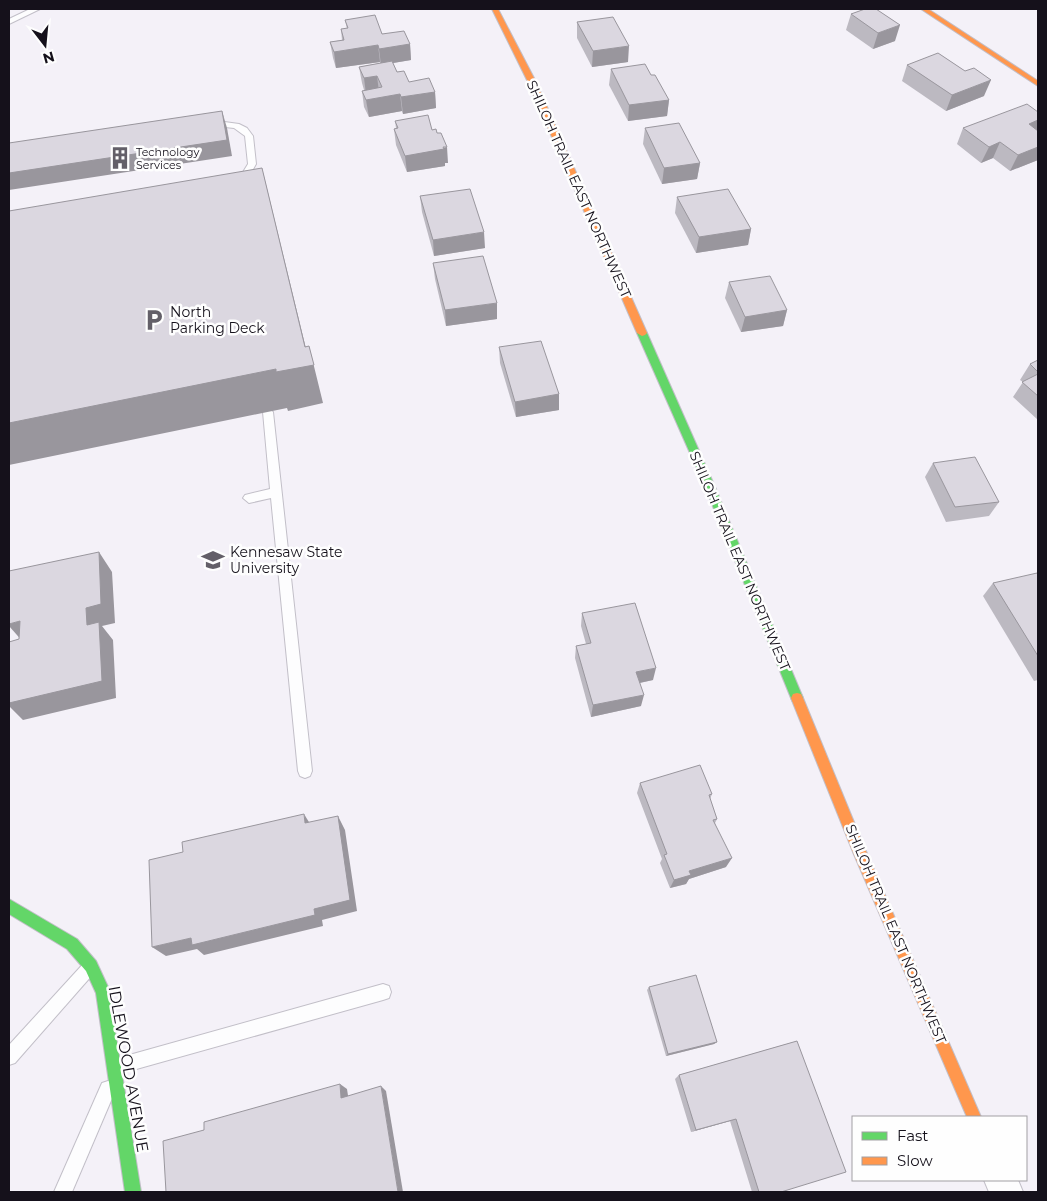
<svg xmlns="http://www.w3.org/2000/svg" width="1047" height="1201" font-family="Montserrat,sans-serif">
<rect width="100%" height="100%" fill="#f4f1f8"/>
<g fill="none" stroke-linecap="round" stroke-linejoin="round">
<defs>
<g id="lane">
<path d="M30,9H40L9,24V19Z"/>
<path d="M210,120L239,124L247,128L253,136L256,164L243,187L240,188L235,185L248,164L245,136L234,128L207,125L206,123Z"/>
<path d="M268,408L273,412L312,771L310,776L305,778L300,776L298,771L271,498L249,503L243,498L245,495L270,489L263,412Z"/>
<path d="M89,960L94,963L97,968L94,973L15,1063L9,1065V1045L84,963Z"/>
<path d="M383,984L389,986L391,992L389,998L383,1000L115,1075L109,1073L107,1067L109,1061L115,1059Z"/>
<path d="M108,1081L114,1083L116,1089L72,1192H54L102,1083Z"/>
</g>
<path id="street" d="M984,1180H1018L1023,1192H989Z"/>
<g id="fast">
<path d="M642,330L647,333L715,487L803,698L801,702L797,703L793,702L791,698L705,487L637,333Z"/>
<path d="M9,899L77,939L96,961L108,987L141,1192H125L96,993L86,971L67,949L9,914Z"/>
</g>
<g id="slow">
<path d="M492,9H498L536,82L647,333L645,335L642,336L637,333L528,82Z"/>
<path d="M921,9H928L1038,81V86Z"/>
<path d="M797,693L801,694L803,698L865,849L981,1117H967L853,852L791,698L793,694Z"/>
</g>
</defs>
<use href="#lane" stroke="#c2bfc8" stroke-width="2"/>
<use href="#street" stroke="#c2bfc8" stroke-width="2"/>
<use href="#fast" stroke="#c2bfc8" stroke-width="2"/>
<use href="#slow" stroke="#c2bfc8" stroke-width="2"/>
<use href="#lane" fill="#fdfdfe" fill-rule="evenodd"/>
<use href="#street" fill="#fdfdfe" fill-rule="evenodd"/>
<use href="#fast" fill="#63d668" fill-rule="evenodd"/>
<use href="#slow" fill="#ff974d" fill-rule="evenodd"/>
</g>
<g fill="#bcb9c1">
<path d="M851,14L895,41L873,49L846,30Z"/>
<path d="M345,20L410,44L411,60L393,63L397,72L409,82L435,92L436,108L403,114L402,111L369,117L364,107L362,91L364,90L362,83L359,67L380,63V62L336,68L333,58L330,42L342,40L341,29H347Z"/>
<path d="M577,22L628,62L592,67L577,38Z"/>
<path d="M907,65L984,96L946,111L902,81Z"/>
<path d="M611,69L651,75L669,100L667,116L628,121L609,85Z"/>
<path d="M1038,112V160L1010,171L993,158L981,163L957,144L963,128Z"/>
<path d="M395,121L448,163H445V166L407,172L396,145L394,129L396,128Z"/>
<path d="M645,128L700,163L697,179L662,184L643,144Z"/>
<path d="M420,196L485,248L434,256L422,212Z"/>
<path d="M677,197L751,229L748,245L696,253L675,213Z"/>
<path d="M433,263L497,319L446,326L435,279Z"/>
<path d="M729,282L787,310L783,326L741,332L725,298Z"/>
<path d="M499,347L559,394V410L516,417L500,363Z"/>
<path d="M1038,360V420L1013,397L1023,382L1020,380L1030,364Z"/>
<path d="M933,463L999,502L989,516L946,522L925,477Z"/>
<path d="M1038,575V680L1034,681L983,596L993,583Z"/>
<path d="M582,613L653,680L640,683L641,706L591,717L575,658L576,646L586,644L581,626Z"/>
<path d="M640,783L712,794L710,799L717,819L715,823L726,867L689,879L686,884L670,888L660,863L662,859L637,793Z"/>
<path d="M649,987L717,1042L714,1044L666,1056L647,990Z"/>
<path d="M797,1041L781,1192H752L730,1121L691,1132L675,1079L679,1075Z"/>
</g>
<g fill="#99969d">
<path d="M900,25L895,41L873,49L878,33Z"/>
<path d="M410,44L411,60L381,65L379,49Z"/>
<path d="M378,45L380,62L336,68L334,52Z"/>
<path d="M629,46L628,62L592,67L593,51Z"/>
<path d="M377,76L379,92L366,94L364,78Z"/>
<path d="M991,80L984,96L946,111L952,95Z"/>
<path d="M435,92L436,108L403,114L401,97Z"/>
<path d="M400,94L402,111L369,117L366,100Z"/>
<path d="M669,100L667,116L628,121L629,105Z"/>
<path d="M222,111L227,128L232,156L9,190V173Z"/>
<path d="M1038,120V132L1029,124Z"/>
<path d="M1000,142L993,158L981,163L989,147Z"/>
<path d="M447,147L448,163H445V166L407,172L405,156Z"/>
<path d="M1038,147V160L1010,171L1018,155Z"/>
<path d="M700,163L697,179L662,184L664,168Z"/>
<path d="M262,168L310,365L309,346L323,403L288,411L287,408L9,465V423Z"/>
<path d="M751,229L748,245L696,253L699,237Z"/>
<path d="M484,232L485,248L434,256L433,240Z"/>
<path d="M497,303V319L446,326L445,310Z"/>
<path d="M787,310L783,326L741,332L745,317Z"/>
<path d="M559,394V410L516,417L515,402Z"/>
<path d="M99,552L112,572L115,623L102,626L113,640L116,698L23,720L9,706V703L86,608Z"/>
<path d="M20,621L24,643L9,626V624Z"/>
<path d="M656,668L653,680L634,684L636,672Z"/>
<path d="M644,695L641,706L591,717L593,705Z"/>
<path d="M304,814L312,827L305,823Z"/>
<path d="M338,816L345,830L357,911L322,920L323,926L204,955L197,949L166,956L152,947L314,909Z"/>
<path d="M732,858L726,867L689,879L686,884L670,888L674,880L689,871Z"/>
<path d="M717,1042L714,1044L666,1056L668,1054Z"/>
<path d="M340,1084L347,1089L349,1102L341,1098Z"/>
<path d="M381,1086L386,1091L403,1192H398Z"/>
<path d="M736,1119L730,1121L691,1132L696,1130Z"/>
</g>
<g fill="#dbd7e0" stroke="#99969d">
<path d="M865,9H876L900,25L878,33L851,14Z"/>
<path d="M375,15L382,34L404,31L410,44L379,49L378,45L334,52L330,42L344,40L341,29L348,28L345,20Z"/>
<path d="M613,17L629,46L593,51L577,22Z"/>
<path d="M938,53L965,71L974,68L991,80L952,95L907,65Z"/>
<path d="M392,61L397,72L404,71L409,82L429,78L435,92L401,97L400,94L366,100L362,91L382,87L377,76L364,78L359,67Z"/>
<path d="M645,64L651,75H655L669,100L629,105L611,69Z"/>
<path d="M1027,104L1038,112V120L1029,124L1038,131V147L1018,155L1000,142L989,147L963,128Z"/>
<path d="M222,111L227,140L9,173V143Z"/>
<path d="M428,115L432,130L436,129L437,133H441L447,147H443L444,149L405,156L394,129L398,128L395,121Z"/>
<path d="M679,123L700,163L664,168L645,128Z"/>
<path d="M262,168L305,347L309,346L314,365L276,372V369L9,423V211Z"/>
<path d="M470,189L484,232L433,240L420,196Z"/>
<path d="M728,189L751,229L699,237L677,197Z"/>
<path d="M483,256L497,303L445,310L433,263Z"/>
<path d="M770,276L787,310L745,317L729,282Z"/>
<path d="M541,341L559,394L515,402L499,347Z"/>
<path d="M1038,360V372L1030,364Z"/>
<path d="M1038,374V396L1022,382Z"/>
<path d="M975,457L999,502L955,507L933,463Z"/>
<path d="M99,552L101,604L86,608L87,625L99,622L102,681L9,703V642L19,639L20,621L9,624V571Z"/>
<path d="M1037,573L1038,575V656L993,583Z"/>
<path d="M635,603L656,668L636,672L644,695L593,705L576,646L591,643L582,613Z"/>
<path d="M700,765L712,794L709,795L717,819L713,820L732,858L689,871L691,875L674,880L664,855L667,854L640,783Z"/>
<path d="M304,814L305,823L338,816L350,900L314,909L315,915L192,945L191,938L152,947L149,860L183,852L182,842Z"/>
<path d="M696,975L717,1042L668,1054L649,987Z"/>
<path d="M797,1041L846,1172L781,1192H759L736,1119L696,1130L679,1075Z"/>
<path d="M340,1084L341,1098L381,1086L398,1192H166L163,1141L204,1130V1122Z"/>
</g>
<defs>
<symbol id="building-bare" viewBox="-9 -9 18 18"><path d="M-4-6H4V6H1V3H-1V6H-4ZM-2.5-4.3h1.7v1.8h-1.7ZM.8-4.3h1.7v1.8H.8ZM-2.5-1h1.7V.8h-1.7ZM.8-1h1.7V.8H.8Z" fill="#635f68" stroke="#fefefe" stroke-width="2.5" paint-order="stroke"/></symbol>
<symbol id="parking-bare" viewBox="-9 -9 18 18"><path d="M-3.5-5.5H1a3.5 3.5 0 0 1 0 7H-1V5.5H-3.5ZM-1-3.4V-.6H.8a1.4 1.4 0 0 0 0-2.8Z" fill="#635f68" stroke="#fefefe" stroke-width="2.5" paint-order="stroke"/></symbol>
<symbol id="university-bare" viewBox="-9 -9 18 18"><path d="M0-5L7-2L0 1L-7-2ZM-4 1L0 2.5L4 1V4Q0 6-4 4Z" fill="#635f68" stroke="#fefefe" stroke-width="2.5" paint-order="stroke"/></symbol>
</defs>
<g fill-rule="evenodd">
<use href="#building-bare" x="104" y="142" width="32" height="32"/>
<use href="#parking-bare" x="138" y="304" width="32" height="32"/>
<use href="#university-bare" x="197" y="544" width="32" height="32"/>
</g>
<g text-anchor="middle" stroke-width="5" stroke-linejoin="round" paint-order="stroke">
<g font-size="11" fill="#15111b" stroke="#fefefe" text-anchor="start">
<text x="136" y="156">Technology<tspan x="136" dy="13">Services</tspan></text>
</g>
<g font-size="14" fill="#15111b" stroke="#fefefe">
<text transform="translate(579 189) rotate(66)" y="5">SHILOH TRAIL EAST NORTHWEST</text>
<text transform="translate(740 561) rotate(67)" y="5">SHILOH TRAIL EAST NORTHWEST</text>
<text transform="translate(896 934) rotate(67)" y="5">SHILOH TRAIL EAST NORTHWEST</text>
</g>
<g font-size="14" fill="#15111b" stroke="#fefefe" text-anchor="start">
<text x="170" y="317">North<tspan x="170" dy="16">Parking Deck</tspan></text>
<text x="230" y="557">Kennesaw State<tspan x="230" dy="16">University</tspan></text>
</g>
<g font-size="16" fill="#15111b" stroke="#fefefe">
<text transform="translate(129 1069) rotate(80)" y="6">IDLEWOOD AVENUE</text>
</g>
</g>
<rect width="1047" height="1201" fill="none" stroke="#15111b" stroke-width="20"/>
<rect x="852" y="1116" width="175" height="65" fill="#fefefe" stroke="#a19fa3"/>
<rect x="862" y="1132" width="25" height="8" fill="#63d668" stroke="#a19fa3"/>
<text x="897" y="1141" font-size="15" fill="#15111b">Fast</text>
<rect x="862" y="1157" width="25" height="8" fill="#ff974d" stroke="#a19fa3"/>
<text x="897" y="1166" font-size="15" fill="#15111b">Slow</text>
<g transform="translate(45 45) rotate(164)" stroke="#fefefe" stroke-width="4" paint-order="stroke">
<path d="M0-4L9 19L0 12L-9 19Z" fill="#15111b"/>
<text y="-8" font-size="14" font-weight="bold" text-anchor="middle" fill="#15111b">N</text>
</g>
</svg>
